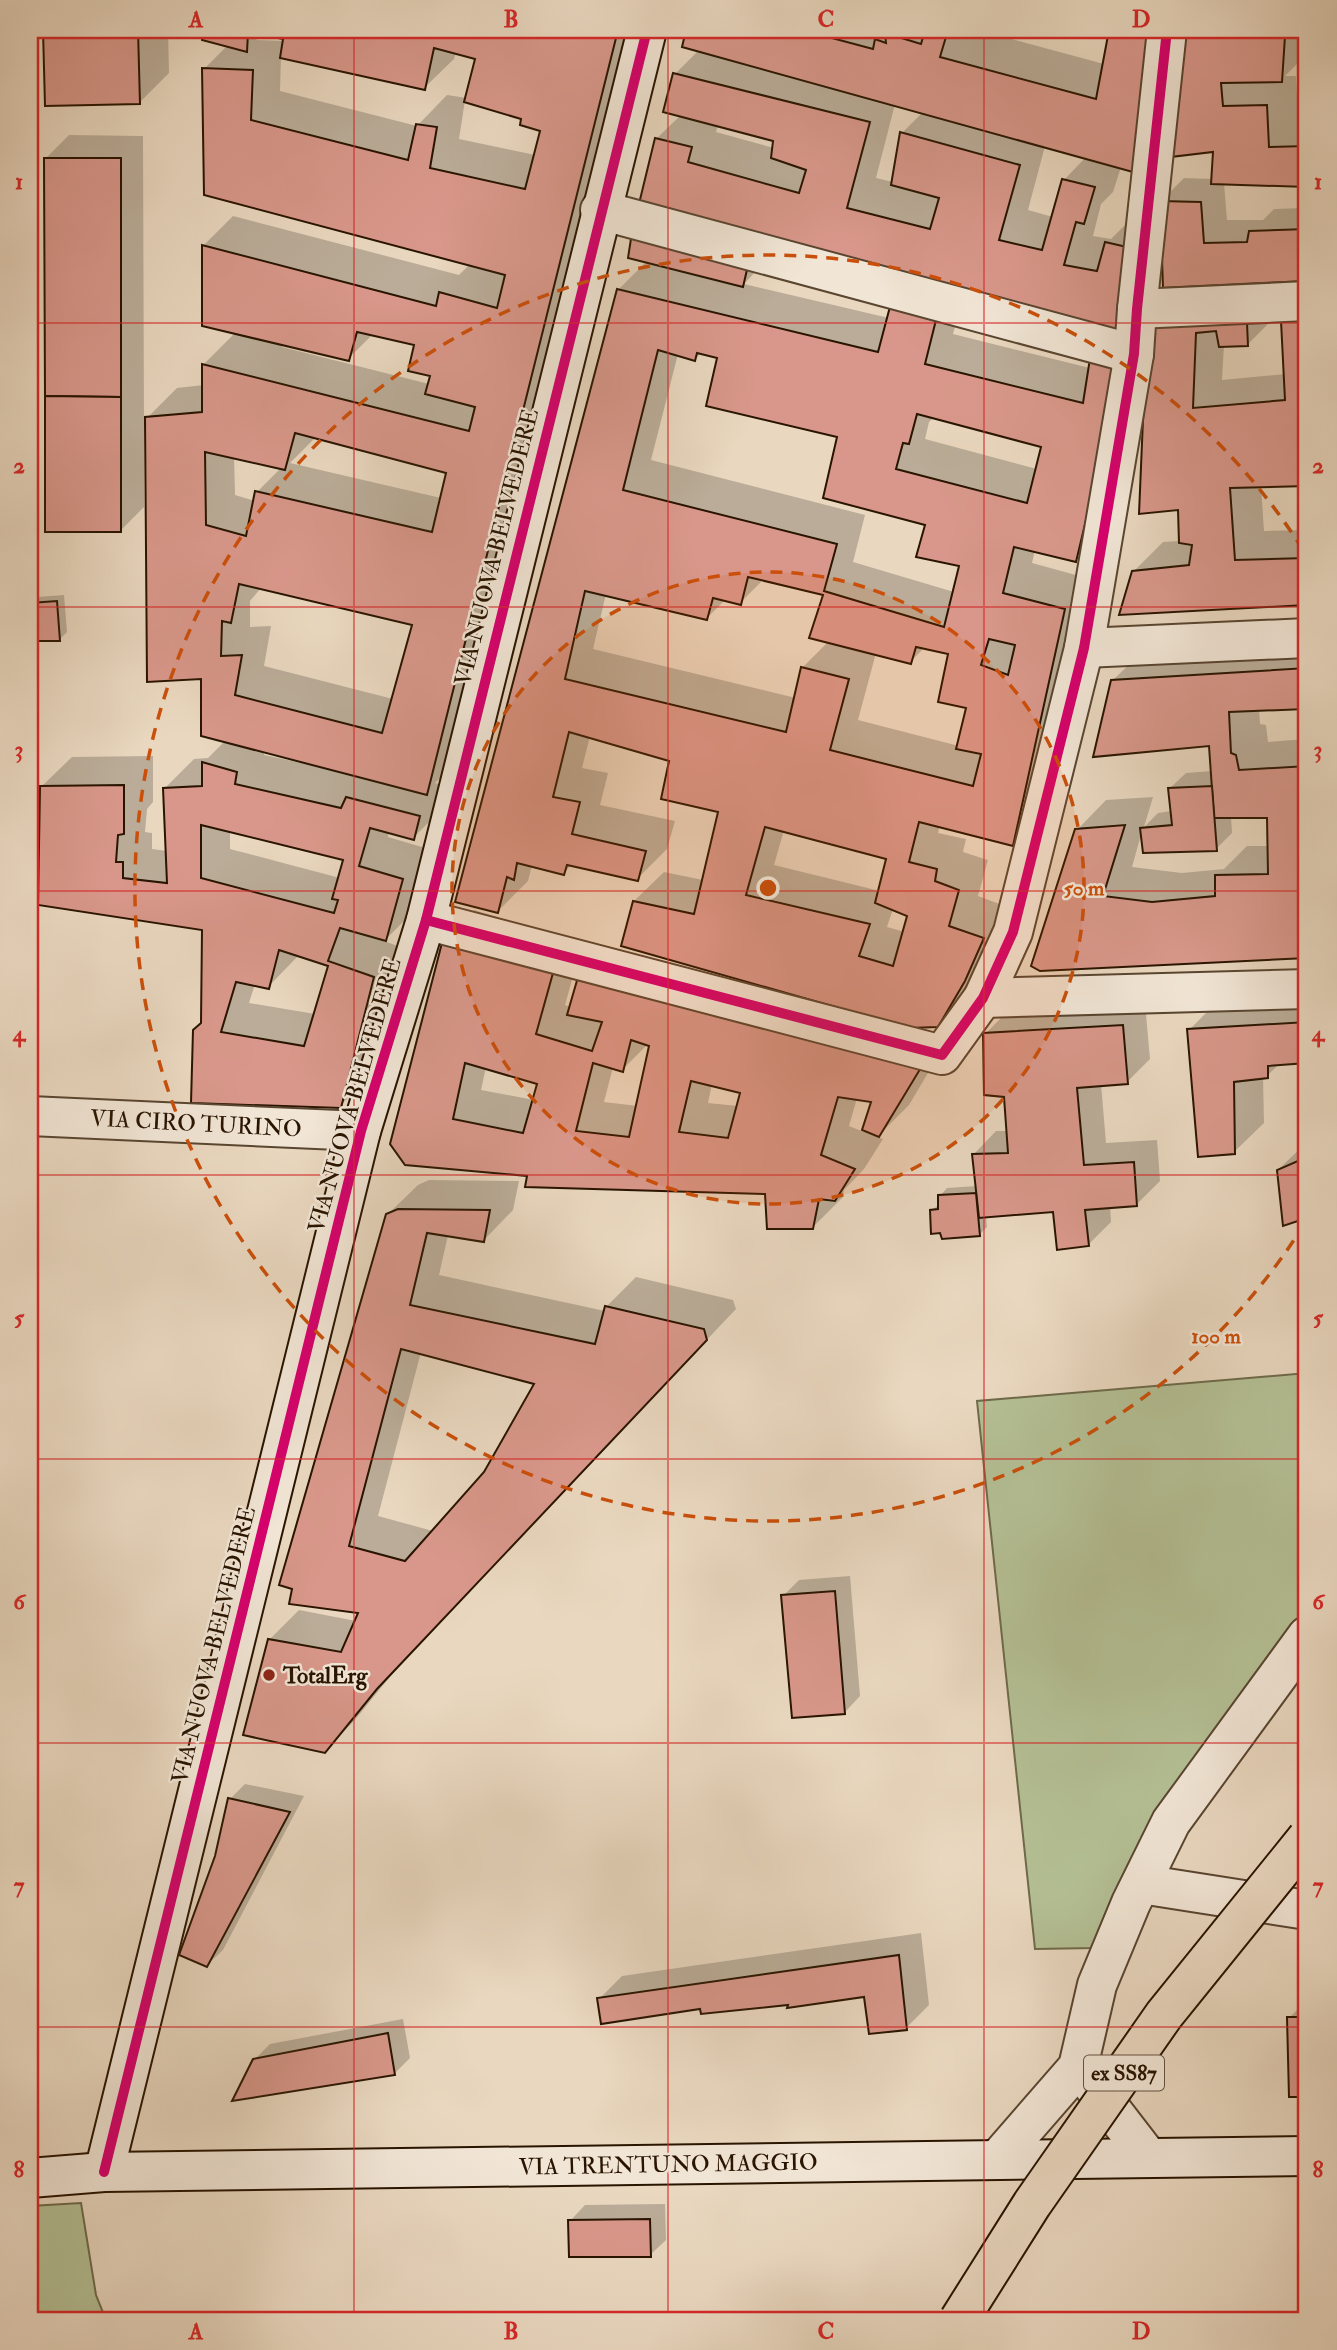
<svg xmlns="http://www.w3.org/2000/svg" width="1337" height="2350" font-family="'IM FELL Double Pica',serif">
<rect width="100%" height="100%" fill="#e9d7bf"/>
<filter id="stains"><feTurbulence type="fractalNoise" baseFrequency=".00286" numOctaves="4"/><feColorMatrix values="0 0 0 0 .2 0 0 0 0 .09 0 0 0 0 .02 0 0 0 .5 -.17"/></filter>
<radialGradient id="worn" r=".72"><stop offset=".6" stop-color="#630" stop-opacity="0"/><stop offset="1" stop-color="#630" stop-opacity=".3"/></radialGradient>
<g fill="#b4bf94" stroke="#6e6a4a" stroke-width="2">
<path d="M1307,1373V1615L1155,1828L1096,1948L1035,1949L977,1401Z"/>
<path d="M81,2203L96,2295L106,2320H30V2206Z"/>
</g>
<g fill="#0003" fill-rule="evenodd">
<path d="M45,30H168L169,73L139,103L47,104Z"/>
<path d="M204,30H639L456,763L435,783L449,787L443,808L413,838L389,831L388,837L432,850L415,910L384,941L403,948L370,1076L340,1106L203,1022V929L40,904L42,786L72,757L153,756V802L147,809L145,832L152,833V849L167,851L165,788L194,759L208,758L226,740L203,677L147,429H144V507L121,530L46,158L69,135L143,136L144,421L177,388L204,385V364L235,333L204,325V245L233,216L459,275L470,264L205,194L204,69L228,45L204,39ZM263,33L285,37V41L256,40ZM456,52L478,57L467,98L447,95L417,126L280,91L281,56L424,88L454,59ZM465,100L523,118L542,129L535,155L459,139ZM373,334L417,344L432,375L429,384L282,347L283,344L348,359ZM315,438L448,471L441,498L290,463ZM234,456L282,467L257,492L255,501L235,495ZM261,588L415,623L393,699L264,666L271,626L250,627V601ZM264,750L303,760L302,763L264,755ZM230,831L346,858L340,878L230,849ZM299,955L330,964L315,1014L249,1003L255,984L268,987Z"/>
<path d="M688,30H978L1104,64L1111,30H1183L1180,76L1189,30H1307V54L1285,76H1296L1298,118H1307V186L1224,183L1227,220H1263L1274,209L1307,208V279L1165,286L1161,201L1184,178L1213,179L1215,150L1165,156L1121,167L1113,192L1101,204L1093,236L1111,239L1137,213L1105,530L1075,560L1035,550L1032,563L1094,580L1043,814L1013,844L940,825L938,833L966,839L963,852L988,860L978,896L1013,909L967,995L937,1025L916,1027L950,1036L909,1105L877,1137L883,1139L864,1169L844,1190L843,1197L813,1227L767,1192L406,1164L444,940L474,910L582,944L565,1005L571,1007L579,978L609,948L739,981L740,978L634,901L664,872L703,880L720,810L671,759L590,736L582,768L608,773L600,805L675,821L667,849L637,879L572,864L564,873L532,865L528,881L498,911L618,290L647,261L656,139L681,115L675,74L699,50L684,46ZM895,104L923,112L902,133L893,182L876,178ZM718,125L775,139L774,148L716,132ZM1045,146L1086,157L1064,180L1053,217L1028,210ZM758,269L913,281L889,318L744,284ZM964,294L1092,352L1090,368L953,334ZM702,352L719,357L840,436L927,524L961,565L954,592L853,562L865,515L651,460L678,354L695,359ZM934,417L1043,446L1037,469L925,439L929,422ZM764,579L825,594L829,641L803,667L796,698L593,649L606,594L707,618L726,599L740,603ZM925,647L950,653L968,707L959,746L858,720L876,653L910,662ZM784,830L888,857L880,891L774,865ZM893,909L909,915L905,932L887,927ZM648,1044L651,1045L638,1106L604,1102L613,1067L622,1070ZM486,1067L539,1082L534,1100L481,1090ZM712,1084L742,1092L738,1106L708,1103ZM857,1098L873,1101L864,1132L849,1126Z"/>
<path d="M995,30H1011L1008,33Z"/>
<path d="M1307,298V484L1261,486L1264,531L1307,530V603L1122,614L1133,572L1163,542L1180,541L1179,508L1154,328L1277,315L1247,345H1224L1222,380L1285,374L1283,322Z"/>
<path d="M64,595L67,632L60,639L30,640V604L37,597Z"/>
<path d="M1307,641V712V707L1259,709L1260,724L1266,725L1268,742L1307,739V957L1040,970L1077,830L1106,800L1153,797L1144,827L1158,813L1172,811L1170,788L1186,773L1213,771L1211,744L1113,680L1143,651ZM1269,816V846H1247L1224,869L1182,873L1132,867L1142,831L1216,849L1232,833L1231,817Z"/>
<path d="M1307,995V1061L1279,1064L1267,1076H1263L1264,1123L1234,1152L1189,1030L1219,1000Z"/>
<path d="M1145,1003L1150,1059L1127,1082L1101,1084L1106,1143L1157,1140L1160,1181L1137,1204L1110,1206L1111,1222L1088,1245L1054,1210L986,1216L987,1227L979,1235L932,1211L940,1203V1196L947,1188L977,1186L973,1155L996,1131H1009L1006,1095L985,1034L1008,1011Z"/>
<path d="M1307,1142V1216L1284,1224L1278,1170Z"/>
<path d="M429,1180L519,1181L513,1210L484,1240L448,1235L439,1275L605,1311L606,1307L636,1277L733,1300L736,1309L406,1657L354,1721L324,1751L269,1640L299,1610L356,1621L360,1612L291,1602L387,1215L418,1185ZM421,1352L537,1383L485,1473L433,1531L378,1516Z"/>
<path d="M850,1576L860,1696L845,1712L783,1596L799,1580Z"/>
<path d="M245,1784L304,1796L223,1950L207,1965L216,1857L230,1799Z"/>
<path d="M921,1933L929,2005L906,2028L865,1995L791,2003L702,2007L599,1999L622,1976Z"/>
<path d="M1307,2000V2095H1291L1289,2018Z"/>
<path d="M403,2019L410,2058L394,2074L254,2060L270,2044Z"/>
<path d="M665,2204L666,2240L650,2255L570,2221L585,2205Z"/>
</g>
<g fill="#d8978a" stroke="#291400" stroke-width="2" fill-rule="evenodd">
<path d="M43,30H138L140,104L45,106Z"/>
<path d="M202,30H552L567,34L568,30H618L427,795L201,736V679L147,682L145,417L202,412V364L469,431L475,407L425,394L430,376L408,371L414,345L357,332L349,361L202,326V245L436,306L439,292L497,308L505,275L204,195L202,68L253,70L251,120L408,160L416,124L437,127L430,168L525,189L540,131L520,125L521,119L464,102L475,59L434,48L425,90L280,58L283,39L248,32L247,52L202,40ZM295,433L446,473L432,532L255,491L246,536L206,525L205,452L285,470ZM239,584L412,625L382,733L235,695L242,655L221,656L222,621L231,623Z"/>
<path d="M686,30H802L873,49L875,39L886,43L885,33L921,44L925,30H948L940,57L1096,99L1109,30H1158L1140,174L682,47Z"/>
<path d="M1187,30H1236L1235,36H1285L1282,82L1221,83L1223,106L1267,105L1269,147L1307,146V187L1211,184L1213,152L1162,158Z"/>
<path d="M673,73L870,122L847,208L930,229L939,198L891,185L900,132L1020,165L999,240L1042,250L1062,179L1095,187L1084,224L1076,222L1064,265L1097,271L1105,242L1127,247L1116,335L637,212L655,138L692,147L688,162L799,193L806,170L771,158L773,141L663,112Z"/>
<path d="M44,158H121V397L45,396Z"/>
<path d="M1160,201L1201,202L1204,243L1247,242L1249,231L1307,229V281L1163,288Z"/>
<path d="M632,232L749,261L743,287L628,258Z"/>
<path d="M617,289L878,352L892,299L938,312L925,364L1083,403L1091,352L1117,358L1112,411L1076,562L1014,547L1003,593L1065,609L1013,846L919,822L909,862L937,869L935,881L959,890L949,926L984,938L965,981L938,1027L909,1028L621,946L633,901L694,914L718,812L661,799L669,761L569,732L553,797L580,802L572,834L646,851L638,881L567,865L564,875L517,863L514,880L507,877L498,913L455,902ZM658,350L695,361L697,353L717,358L706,406L837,437L823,498L925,525L916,557L959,566L944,627L824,591L837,544L623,490ZM917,414L1041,447L1027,503L896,469L903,443L909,444ZM748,577L823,595L809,638L911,664L916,647L948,654L938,702L966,708L956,749L981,754L973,786L830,750L849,679L801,667L786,732L565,679L585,591L707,620L713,598L741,605ZM989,639L1015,645L1008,675L981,665ZM765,827L886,859L875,903L907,916L893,966L859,956L870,924L746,895Z"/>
<path d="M1281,321H1307V486L1230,488L1235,560L1307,558V605L1119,615L1132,571L1189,565L1192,545L1179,543L1178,510L1139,514L1143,419L1153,327L1247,323L1248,346L1219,347L1216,331L1196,333L1193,408L1285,400Z"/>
<path d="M45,396L121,397V532H45Z"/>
<path d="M57,601L60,641H30V603Z"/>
<path d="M1307,668V739L1305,709L1229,712L1231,753L1236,755L1239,770L1307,766V958L1040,971L1031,966L1075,829L1125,825L1103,896L1152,902L1215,896V875L1268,874L1267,818H1214L1209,746L1093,757L1111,680Z"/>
<path d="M202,762L237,772L235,784L341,808L346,797L420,816L414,840L370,828L359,866L403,879L386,941L340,928L328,961L374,977L341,1108L191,1103L193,1030L201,1023L202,930L38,905L40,786L124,785V834L118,835L116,862H123V878L167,883L163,788L202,786ZM201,825L343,860L332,899L338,900L334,913L201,878ZM279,950L328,966L304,1046L221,1032L236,982L269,989Z"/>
<path d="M1212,786L1217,851L1143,853L1140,828L1172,825L1168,788Z"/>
<path d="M443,939L553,973L536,1034L592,1051L602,1022L567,1015L578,977L922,1066L879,1137L862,1130L871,1102L838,1097L821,1155L855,1169L835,1201L819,1199L813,1229H767L765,1194L525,1187L527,1176L405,1165L390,1144ZM631,1040L649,1046L629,1137L576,1131L593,1063L623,1072ZM465,1063L537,1084L523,1133L453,1119ZM691,1081L740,1093L728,1138L679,1132Z"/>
<path d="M1307,1022V1063L1268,1066V1078L1234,1082L1235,1154L1198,1157L1187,1029Z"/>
<path d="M1123,1025L1128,1084L1077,1088L1084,1165L1134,1162L1137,1206L1085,1210L1089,1246L1057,1250L1053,1212L979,1218L972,1154L1008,1153L1004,1097L984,1095L983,1033Z"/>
<path d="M1307,1157V1218L1283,1226L1277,1170Z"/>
<path d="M976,1193L980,1236L942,1239L940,1233L931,1234L930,1210L938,1209V1195Z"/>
<path d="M398,1209L490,1210L484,1242L427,1233L410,1305L595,1344L605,1306L704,1329L707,1340L377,1689L325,1753L243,1735L268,1639L341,1652L358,1613L289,1604L292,1589L279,1585L386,1214ZM401,1349L534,1384L484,1472L405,1561L349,1546Z"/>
<path d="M835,1591L845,1714L792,1718L781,1595Z"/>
<path d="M228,1798L290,1812L207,1967L179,1955L215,1856Z"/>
<path d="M899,1955L907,2030L869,2034L864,1997L787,2008L788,2005L701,2014L700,2009L601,2024L597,1998Z"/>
<path d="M1287,2017H1307V2097H1289Z"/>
<path d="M388,2033L395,2075L232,2101L253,2059Z"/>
<path d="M650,2219L651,2257H569L568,2220Z"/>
</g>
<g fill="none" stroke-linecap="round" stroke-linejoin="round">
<defs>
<g id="street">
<path d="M600,210L1134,354"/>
<path d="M1137,309L1307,301"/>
<path d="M1084,648L1307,638"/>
<path d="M426,920L942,1055L983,998L1013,932L1084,648L1134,354L1137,309L1167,30"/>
<path d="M983,998L1307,989"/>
<path d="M30,1116L361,1131"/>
<path d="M1141,1884L1307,1910"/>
<path d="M1084,2074L1148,2157"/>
<path d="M998,2159L1078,2067L1097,1985L1131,1903L1171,1822L1307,1636"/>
</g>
<g id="secondary">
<path d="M104,2172L361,1131L426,920L647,30"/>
<path d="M30,2178L104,2172L1307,2156"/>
</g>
</defs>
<use href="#street" stroke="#594530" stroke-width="42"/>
<use href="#secondary" stroke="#291400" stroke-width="42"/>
<use href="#street" stroke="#f1e5d5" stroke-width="38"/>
<use href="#secondary" stroke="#f1e5d5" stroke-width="38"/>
<defs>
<path id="highway-bridge" d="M959,2320L1032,2204L1164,2015L1307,1838"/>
</defs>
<use href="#highway-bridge" stroke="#291400" stroke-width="42" stroke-linecap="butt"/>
<use href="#highway-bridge" stroke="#e9d7bf" stroke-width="38"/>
<defs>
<g id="cycleway">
<path d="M426,920L942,1055L983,998L1013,932L1084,648L1134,354L1137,309L1167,30"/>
<path d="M104,2172L361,1131L426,920L647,30"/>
</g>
</defs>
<use href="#cycleway" stroke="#f1e5d5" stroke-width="15"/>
<use href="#cycleway" stroke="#d6006c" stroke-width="10"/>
</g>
<path fill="none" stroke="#d62828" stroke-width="2" stroke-opacity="0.55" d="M354,30V2320M668,30V2320M984,30V2320M30,323H1307M30,607H1307M30,891H1307M30,1175H1307M30,1459H1307M30,1743H1307M30,2027H1307"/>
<circle cx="768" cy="888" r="316" fill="#cb4f0a" fill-opacity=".12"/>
<g fill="none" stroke="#cb4f0a" stroke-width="3.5" stroke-dasharray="12 9">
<circle cx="768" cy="888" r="316"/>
<path d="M1305 1223A633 633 0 1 1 1305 553"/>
</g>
<circle fill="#8f2418" stroke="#f1e5d5" stroke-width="2.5" cx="269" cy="1675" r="7"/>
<g text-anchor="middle" stroke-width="5" stroke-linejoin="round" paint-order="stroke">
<rect fill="#f1e5d5" stroke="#655340" stroke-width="2" x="1084" y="2055.5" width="80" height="35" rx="5"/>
<g font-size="21" font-weight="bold" fill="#291400">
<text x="1124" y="2080">ex SS87</text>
</g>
<g font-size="23" fill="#291400" stroke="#f1e5d5">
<text transform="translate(496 547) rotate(-76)" y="8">VIA NUOVA BELVEDERE</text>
<text transform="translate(354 1095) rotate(-74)" y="8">VIA NUOVA BELVEDERE</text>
<text transform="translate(196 1123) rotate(3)" y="8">VIA CIRO TURINO</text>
<text transform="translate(213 1645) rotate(-76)" y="8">VIA NUOVA BELVEDERE</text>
<text transform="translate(668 2164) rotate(-1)" y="8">VIA TRENTUNO MAGGIO</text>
</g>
<g font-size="23" font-weight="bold" fill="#291400" stroke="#f1e5d5" text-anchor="start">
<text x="283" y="1683">TotalErg</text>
</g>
</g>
<circle cx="768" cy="888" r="10" fill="#cb4f0a" stroke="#f1e5d5" stroke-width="3.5"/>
<g font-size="21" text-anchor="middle" font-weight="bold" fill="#cb4f0a" stroke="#f1e5d5" stroke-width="5" stroke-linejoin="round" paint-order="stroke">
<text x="1084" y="895">50 m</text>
<text x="1216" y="1343">100 m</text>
</g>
<rect width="1337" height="2350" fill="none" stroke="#e9d7bf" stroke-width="77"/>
<rect x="38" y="38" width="1260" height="2274" fill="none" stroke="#d62828" stroke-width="2.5"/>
<g font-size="23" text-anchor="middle" font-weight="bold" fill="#d62828">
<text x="196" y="27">A</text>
<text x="511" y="27">B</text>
<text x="826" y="27">C</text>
<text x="1141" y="27">D</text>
<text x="19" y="189">1</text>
<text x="1318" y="189">1</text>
<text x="19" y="473">2</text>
<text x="1318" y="473">2</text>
<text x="19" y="757">3</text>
<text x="1318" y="757">3</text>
<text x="19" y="1041">4</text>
<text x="1318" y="1041">4</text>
<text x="19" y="1325">5</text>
<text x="1318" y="1325">5</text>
<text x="19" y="1609">6</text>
<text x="1318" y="1609">6</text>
<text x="19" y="1893">7</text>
<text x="1318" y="1893">7</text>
<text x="19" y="2177">8</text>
<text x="1318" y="2177">8</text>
<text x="196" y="2339">A</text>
<text x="511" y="2339">B</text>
<text x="826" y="2339">C</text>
<text x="1141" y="2339">D</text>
</g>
<rect width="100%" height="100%" filter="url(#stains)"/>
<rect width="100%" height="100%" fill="url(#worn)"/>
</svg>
